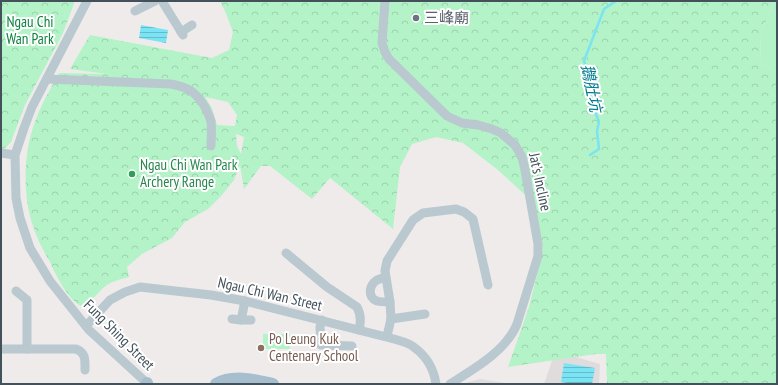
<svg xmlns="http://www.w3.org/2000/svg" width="778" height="385" font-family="'PT Sans Narrow','Noto Sans TC',sans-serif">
<defs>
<pattern id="forest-crowns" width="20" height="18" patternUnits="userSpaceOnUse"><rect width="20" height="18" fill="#b3f3c7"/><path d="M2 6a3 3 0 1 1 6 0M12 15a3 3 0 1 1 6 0" fill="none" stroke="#9bd2ad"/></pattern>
<pattern id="water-rules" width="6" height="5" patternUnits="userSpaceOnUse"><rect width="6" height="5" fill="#7be4f4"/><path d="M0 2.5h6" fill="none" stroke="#66bbc9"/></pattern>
</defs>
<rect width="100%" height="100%" fill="#efebeb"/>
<g fill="#e0dcdd">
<path d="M565,354L600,364L599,384H544L554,355Z"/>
<path d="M480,379L512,384H462Z"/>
</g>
<g fill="#b3f3c7">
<path d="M775,1H777V72L761,63L760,35Z"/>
<rect x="263" y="334" width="27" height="15"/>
</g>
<g fill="url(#forest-crowns)" fill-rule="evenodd">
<path d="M1,1H75L63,33L25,105L11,142L5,148L1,150Z"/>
<path d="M220,1H775L760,35L761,63L777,72V384H607L606,354H596L508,367L529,307L543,250L534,203L498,170L463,143L436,137L412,144L400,167L393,229L330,178L312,199L270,166H261L244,189L240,165L234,180L222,195L208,209L185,222L172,238L142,254L127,267L129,277C121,279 113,281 107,285C98,291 92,303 81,306C68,299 56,276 50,262C44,252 38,241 34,229C22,197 23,151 36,119C42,103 51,88 59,73L107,74L70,69L90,35L212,58L229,50L233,32L225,11ZM205,97L228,102L237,115L235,126L217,125L212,108ZM236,134L244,137L241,154L237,146Z"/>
</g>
<g fill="url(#water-rules)">
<path d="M141,25L168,30L166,43L139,38Z"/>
<path d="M564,363L595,368L592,384H573L561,382Z"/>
</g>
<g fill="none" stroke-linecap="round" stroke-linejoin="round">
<path stroke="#7be4f4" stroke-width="2.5" d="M590,155L599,149L597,131L599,122L591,101L588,72L584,61L604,9L616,1"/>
<g stroke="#bac8d0" stroke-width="9">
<path d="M87,1L32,107L24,128L15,155L16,198L20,218L30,248L50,281L89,330L148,384"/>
<path d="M162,1L183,35"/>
<path d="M385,1L382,43L385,52L389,59L447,116L462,123L478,125L492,129L501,133L515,145L522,157L525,170L538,244V256L517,324C506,351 474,369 450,384"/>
<path d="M135,11L155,1"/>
<path d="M181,32L192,25"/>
<path d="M47,79L171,84C188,87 196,92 205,107C207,112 210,116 211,122C212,130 211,138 211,146"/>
<path d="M1,153L15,155"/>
<path d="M286,253L327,287L357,307C361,314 361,322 359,330"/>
<path d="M386,278C383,278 379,279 377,280C369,285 367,297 377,301C381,302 386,302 390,302"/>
<path d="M16,291L27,300V349"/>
<path d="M232,319L241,320L245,301"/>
<path d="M391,319L425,314"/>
<path d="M241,320H251"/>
<path d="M322,320L320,327L321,345L352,346"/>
<path d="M86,326L110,300L125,292L140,287L211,295L245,301L394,339C401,341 410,343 415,348C427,357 434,370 436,384"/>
<path d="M387,336L391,319L390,302L385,271L387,261L413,220L423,213L456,209L464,212L473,219L488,285"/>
<path d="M1,349H76C86,353 85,360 85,370"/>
</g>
<g stroke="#a7bece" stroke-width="12">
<path d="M147,383V384"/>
<path d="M216,384C233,374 255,380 273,384"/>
</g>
</g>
<circle fill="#6b7280" stroke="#fff" stroke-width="1.5" cx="416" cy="18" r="4"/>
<circle fill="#2e9e5b" stroke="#fff" stroke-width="1.5" cx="132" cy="174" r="4"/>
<circle fill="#8d6e63" stroke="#fff" stroke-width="1.5" cx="261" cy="348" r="4"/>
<g text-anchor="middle" stroke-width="4" stroke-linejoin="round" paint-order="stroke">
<g font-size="15" fill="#5b616d" stroke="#fff" text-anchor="start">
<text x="424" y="23">三峰廟</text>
</g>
<g font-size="15" fill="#0d823f" stroke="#fff">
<text x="30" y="27">Ngau Chi<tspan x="30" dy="17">Wan Park</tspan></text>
</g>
<g font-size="15" fill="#27864d" stroke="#fff" text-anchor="start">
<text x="140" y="170">Ngau Chi Wan Park<tspan x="140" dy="17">Archery Range</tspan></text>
</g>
<g font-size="15" fill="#42515a" stroke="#fff">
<text transform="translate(540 182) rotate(78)" y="5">Jat's Incline</text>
<text transform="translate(270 294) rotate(13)" y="5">Ngau Chi Wan Street</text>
<text transform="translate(119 335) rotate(45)" y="5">Fung Shing Street</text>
</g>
<g font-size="15" fill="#785e54" stroke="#fff" text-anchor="start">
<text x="269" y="344">Po Leung Kuk<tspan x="269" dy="17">Centenary School</tspan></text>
</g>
<g font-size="16" font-style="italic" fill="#037c8f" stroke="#fff">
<text transform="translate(592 88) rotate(79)" y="6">鵝肚坑</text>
</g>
</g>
<rect width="778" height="385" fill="none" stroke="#42515a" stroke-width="4"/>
</svg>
